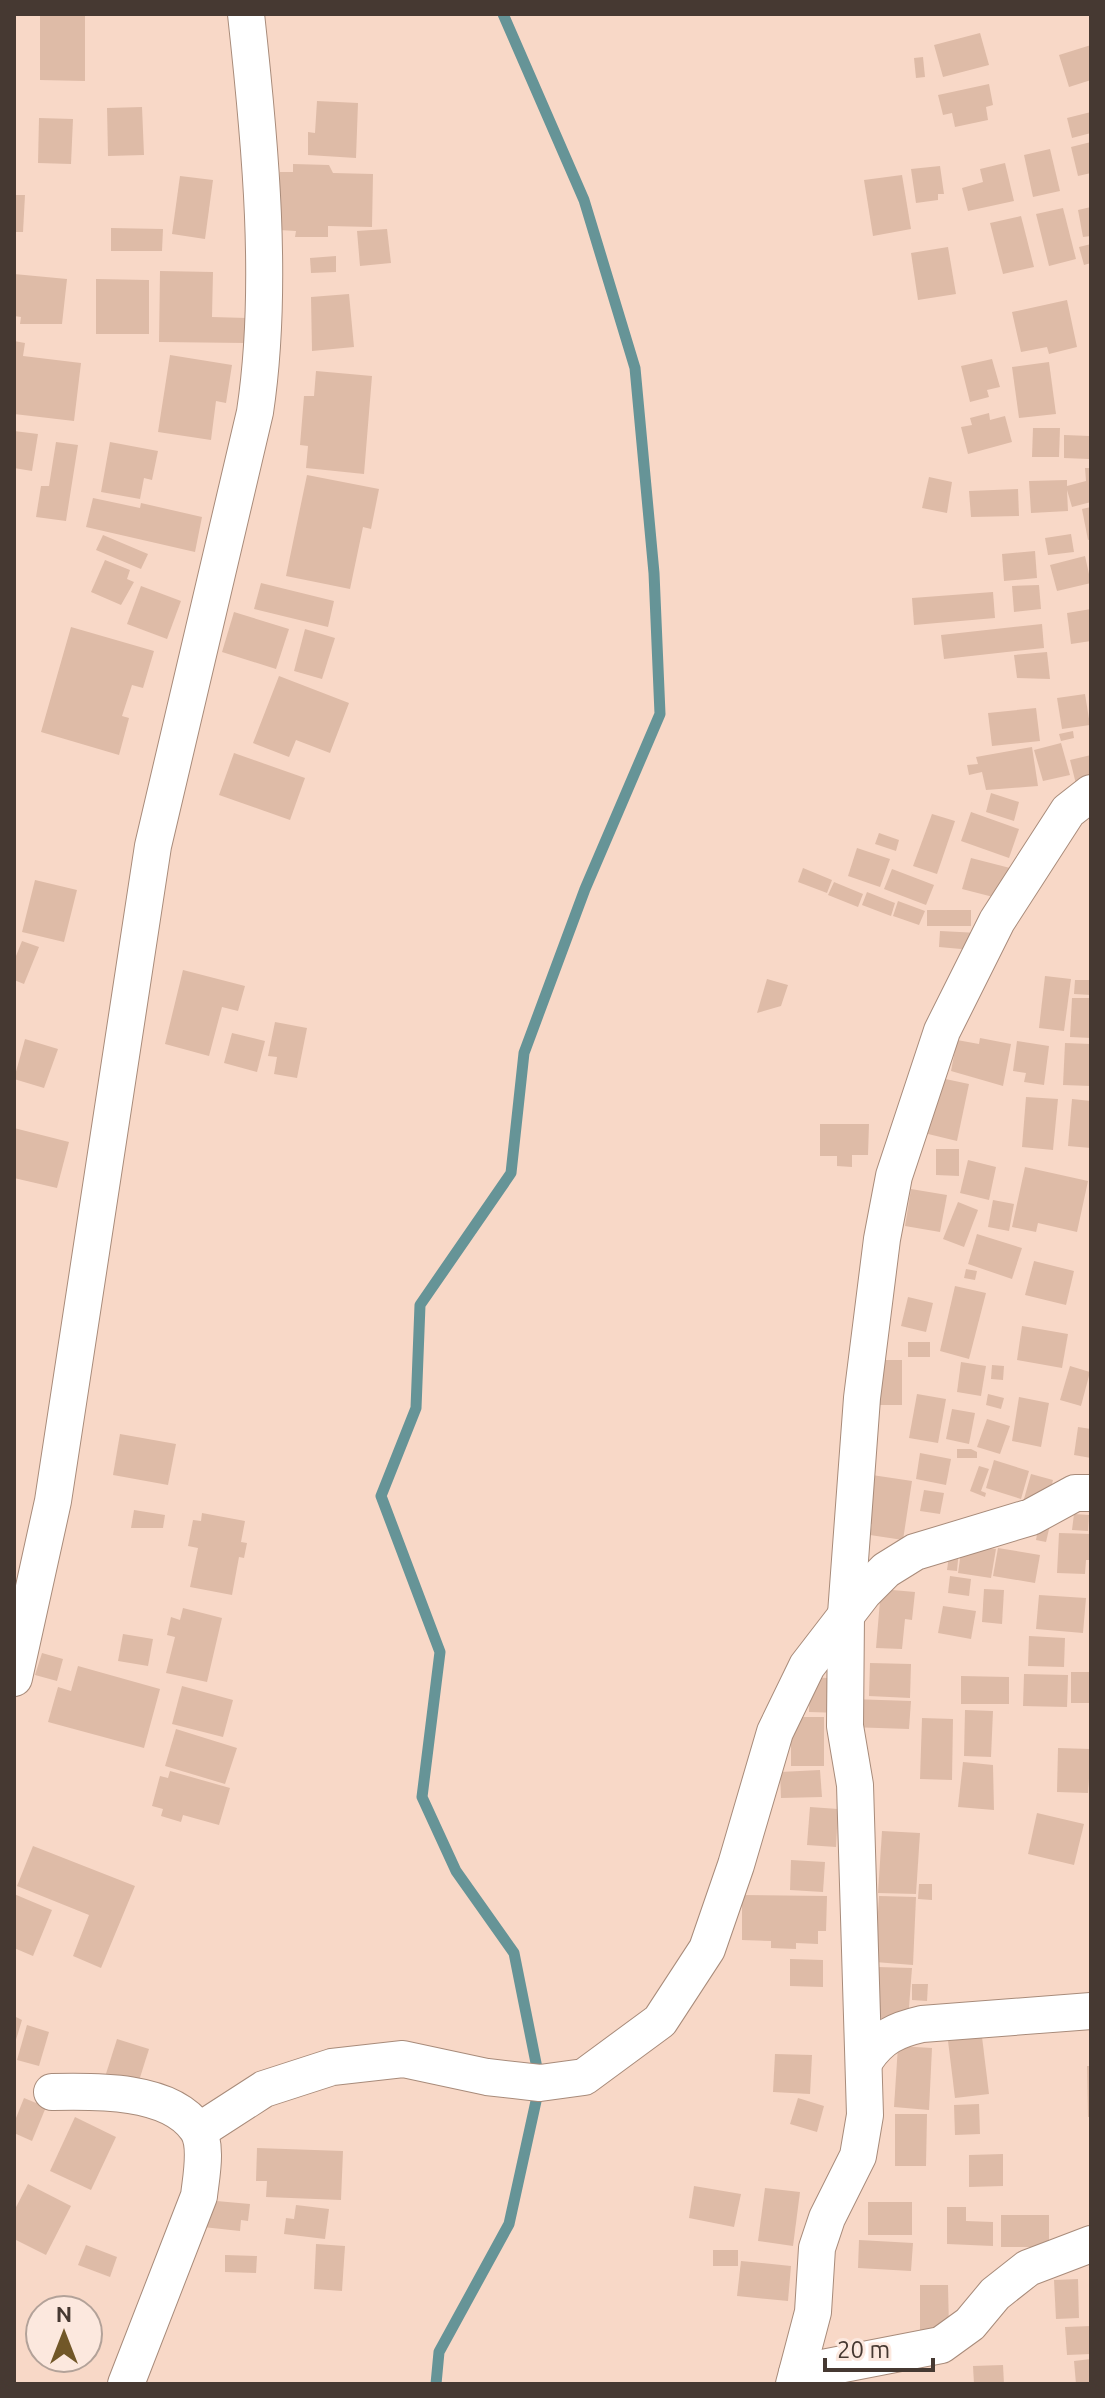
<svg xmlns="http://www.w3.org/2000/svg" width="1105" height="2398" font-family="Ubuntu,sans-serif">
<rect width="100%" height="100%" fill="#f8d8c7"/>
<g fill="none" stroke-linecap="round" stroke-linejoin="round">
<path stroke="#669497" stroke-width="11" d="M436,2384L439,2352L509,2224L540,2083L514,1953L456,1871L422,1797L440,1652L381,1496L416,1408L420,1305L511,1173L524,1053L585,889L660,714L654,573L635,368L584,200L503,14"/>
</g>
<g fill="#debba7">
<path d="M40,14H85V81L40,80Z"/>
<path d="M980,33L989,65L943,77L934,45Z"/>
<path d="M1091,45V80L1069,87L1059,55Z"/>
<path d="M923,57L925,77L916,78L914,58Z"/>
<path d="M989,84L993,105L986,107L988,120L955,127L952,113L943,115L938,95Z"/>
<path d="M317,101L358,103L356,158L308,155V132L315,133Z"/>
<path d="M142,107L144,155L108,156L107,108Z"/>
<path d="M1091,112V133L1072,138L1067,118Z"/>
<path d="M39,118L73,119L71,164L38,163Z"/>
<path d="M1091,142V173L1078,176L1071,147Z"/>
<path d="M1050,149L1060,191L1033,197L1024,155Z"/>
<path d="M1005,163L1014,201L968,211L962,188L983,182L980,169Z"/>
<path d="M293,164L329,165L333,173L373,174L372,227L328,226V237H295L296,231L279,230L280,172H293Z"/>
<path d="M940,166L944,194H938V200L916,203L911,169Z"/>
<path d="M902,175L911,229L873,236L864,180Z"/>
<path d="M180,176L213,180L205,239L172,234Z"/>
<path d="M14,195H25L23,232H14Z"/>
<path d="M1091,207V236L1083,237L1078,210Z"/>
<path d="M1063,208L1076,259L1049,266L1036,214Z"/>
<path d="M1021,216L1034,267L1003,274L990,223Z"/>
<path d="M111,228L163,229L162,251H111Z"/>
<path d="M387,229L391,263L360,266L357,231Z"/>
<path d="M1091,244V263L1084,265L1079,247Z"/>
<path d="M948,247L956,294L918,300L911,253Z"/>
<path d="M336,256V272L311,273L310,258Z"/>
<path d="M160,271L213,272L212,317L247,318L246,343L159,342Z"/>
<path d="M14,274L67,279L62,324H20L21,317L14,316Z"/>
<path d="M96,279L149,280V334H96Z"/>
<path d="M349,294L354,347L312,351L311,297Z"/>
<path d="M1067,300L1077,347L1049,354L1047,347L1021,352L1012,312Z"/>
<path d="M14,341L25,343L23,356L81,363L74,421L14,414Z"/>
<path d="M170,355L232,365L226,403L216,401L211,440L158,432Z"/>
<path d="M992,359L1000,387L987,390L989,397L970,402L961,366Z"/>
<path d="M1049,362L1056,414L1019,418L1012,367Z"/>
<path d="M316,371L372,376L364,474L306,468L308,446L300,445L304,396H314Z"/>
<path d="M989,413L990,420L1005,416L1012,442L968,454L961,427L972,425L970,418Z"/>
<path d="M1033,428H1060L1059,457H1032Z"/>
<path d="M14,431L38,434L32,471L14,468Z"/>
<path d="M1064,435L1090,436L1089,459L1064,458Z"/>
<path d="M56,442L78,445L66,521L36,517L41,486H49Z"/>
<path d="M110,442L158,451L152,480L144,478L140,499L101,492Z"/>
<path d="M1085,468H1091V502L1072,507L1067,490L1068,511L1031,513L1029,481L1067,480V486L1086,481Z"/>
<path d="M307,475L379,489L371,529L363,527L350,589L286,576Z"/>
<path d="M929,477L952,482L947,513L922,508Z"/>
<path d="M1018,489L1019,516L971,517L969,491Z"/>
<path d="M93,498L140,508L141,503L202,517L195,552L86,527Z"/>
<path d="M1091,507V539L1088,540L1082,509Z"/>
<path d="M1071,534L1074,552L1048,555L1045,538Z"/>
<path d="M103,535L148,554L141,569L96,550Z"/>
<path d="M1035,551L1037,578L1004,581L1002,554Z"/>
<path d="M1085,556L1091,583L1057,591L1050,565Z"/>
<path d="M105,560L130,570L127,579L134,582L121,605L91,592Z"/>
<path d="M261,583L334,601L328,627L254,609Z"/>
<path d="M1039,585L1041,609L1014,612L1012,586Z"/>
<path d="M141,586L181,601L167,639L127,624Z"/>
<path d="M993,592L995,618L914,625L912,598Z"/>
<path d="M1091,609V641L1071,644L1067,613Z"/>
<path d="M234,612L289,629L276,669L222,652Z"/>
<path d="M1042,624L1044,648L944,659L941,635Z"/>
<path d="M71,627L154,651L143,688L132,685L122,716L129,718L119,755L41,732Z"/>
<path d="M305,629L335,638L322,679L294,671Z"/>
<path d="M1047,652L1050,679L1017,678L1014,655Z"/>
<path d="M279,676L349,703L330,753L296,740L289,757L253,743Z"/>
<path d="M1085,694L1090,725L1062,729L1057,698Z"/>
<path d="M1036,708L1040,741L992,746L988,713Z"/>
<path d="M1073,731L1074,738L1061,741L1059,734Z"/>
<path d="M1061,743L1070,775L1043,781L1034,750Z"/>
<path d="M1032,747L1038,786L986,790L982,772L969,775L967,765L978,764L976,757Z"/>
<path d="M234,753L305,778L290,820L219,795Z"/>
<path d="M1091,755V780L1076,784L1070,760Z"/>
<path d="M991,793L1019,802L1014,821L986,812Z"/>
<path d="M971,812L1019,829L1009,858L961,841Z"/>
<path d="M932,814L955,821L937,874L913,866Z"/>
<path d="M879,833L899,840L896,851L875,844Z"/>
<path d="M857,848L890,859L880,887L848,876Z"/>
<path d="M971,858L1010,868L1001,899L962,889Z"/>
<path d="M803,868L832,880L827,893L798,882Z"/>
<path d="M892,869L934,885L926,905L884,889Z"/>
<path d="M35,880L77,890L64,942L22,932Z"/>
<path d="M834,882L863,894L858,907L828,895Z"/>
<path d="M867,892L895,903L891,916L862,905Z"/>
<path d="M898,901L925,911L919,925L893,916Z"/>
<rect x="927" y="910" width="44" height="16"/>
<path d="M940,931L979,933L972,950L939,947Z"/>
<path d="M22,941L39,947L24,984L14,980V961Z"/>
<path d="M183,970L245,986L238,1011L222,1007L209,1056L165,1044Z"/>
<path d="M1045,976L1071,979L1064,1031L1039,1028Z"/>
<path d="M767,979L788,985L781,1006L757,1013Z"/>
<path d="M1075,980H1091V995L1074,994Z"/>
<path d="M1072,998H1091V1038L1070,1037Z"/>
<path d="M275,1022L307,1028L297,1078L274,1074L277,1057L268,1056Z"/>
<path d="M232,1033L265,1041L257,1072L224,1063Z"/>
<path d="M980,1038L1011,1044L1003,1086L951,1071L957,1040L979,1044Z"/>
<path d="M25,1039L58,1049L44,1088L14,1079Z"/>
<path d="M1017,1041L1049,1046L1044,1085L1024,1082L1026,1073L1013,1071Z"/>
<path d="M1065,1043L1091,1044V1086L1063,1085Z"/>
<path d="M936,1077L969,1084L957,1141L924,1133Z"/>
<path d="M1026,1097L1058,1099L1053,1150L1022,1147Z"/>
<path d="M1072,1099L1091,1101V1148L1068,1146Z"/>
<path d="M820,1124H869L868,1155H852V1167L837,1166V1156H820Z"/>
<path d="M14,1128L69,1142L57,1188L14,1178Z"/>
<path d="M936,1149H959V1176L936,1175Z"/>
<path d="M968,1160L996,1167L989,1200L960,1193Z"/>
<path d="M1025,1167L1088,1181L1077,1232L1038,1223L1036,1232L1012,1227Z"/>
<path d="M911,1189L947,1195L940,1232L905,1226Z"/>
<path d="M993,1200L1014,1204L1009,1231L988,1227Z"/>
<path d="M958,1202L978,1210L964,1247L943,1239Z"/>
<path d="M977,1234L1022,1248L1012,1279L968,1264Z"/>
<path d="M1034,1261L1074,1271L1066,1305L1025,1295Z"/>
<path d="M966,1269L977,1271L975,1280L964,1278Z"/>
<path d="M955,1286L986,1293L969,1359L940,1351Z"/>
<path d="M908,1297L933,1303L926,1332L901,1326Z"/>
<path d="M1022,1326L1068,1334L1062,1368L1017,1360Z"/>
<rect x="908" y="1342" width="22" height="15"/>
<rect x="872" y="1360" width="30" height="45"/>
<path d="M961,1362L986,1366L981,1396L957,1392Z"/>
<path d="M992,1365L1004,1366L1003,1380L991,1379Z"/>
<path d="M1070,1366L1090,1372L1081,1406L1060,1400Z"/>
<path d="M917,1394L946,1399L938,1443L909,1438Z"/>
<path d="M988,1394L1004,1398L1001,1409L986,1405Z"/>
<path d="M1019,1397L1049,1403L1041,1447L1012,1441Z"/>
<path d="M952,1409L975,1413L969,1444L946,1439Z"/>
<path d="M987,1419L1010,1426L1000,1454L977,1447Z"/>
<path d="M1078,1427L1091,1429V1458L1074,1455Z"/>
<path d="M120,1434L176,1444L168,1485L113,1475Z"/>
<path d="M957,1449H971L977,1452V1458H957Z"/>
<path d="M920,1453L951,1459L946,1485L916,1479Z"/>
<path d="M994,1460L1029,1471L1021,1499L986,1488Z"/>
<path d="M979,1466L989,1469L981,1491L986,1493L985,1497L970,1491Z"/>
<path d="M1031,1474L1053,1480L1049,1496L1022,1506Z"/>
<path d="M872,1475L912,1481L903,1540L870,1535L872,1524L864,1522Z"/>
<path d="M924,1490L944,1493L940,1514L920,1511Z"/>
<path d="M134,1510L165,1515L163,1528H131Z"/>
<path d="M202,1513L245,1521L241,1542L247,1543L244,1558L239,1557L232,1595L190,1587L198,1548L188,1546L193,1520L201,1521Z"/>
<path d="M1074,1514L1089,1515L1088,1531L1072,1530Z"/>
<path d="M1039,1524L1050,1525L1046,1542L1036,1540Z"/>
<path d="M1059,1533L1091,1534V1560H1086L1085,1574L1057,1573Z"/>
<path d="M962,1545L996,1549L991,1578L958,1573Z"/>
<path d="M950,1548L959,1549L957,1571L947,1570Z"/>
<path d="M998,1548L1040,1555L1035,1583L993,1576Z"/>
<path d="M950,1576L971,1579L969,1596L948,1593Z"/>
<path d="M881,1589L915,1592L912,1620L905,1619L902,1649L876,1648Z"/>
<path d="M984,1589L1004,1590L1002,1624L982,1622Z"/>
<path d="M1039,1595L1086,1598L1083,1633L1036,1629Z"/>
<path d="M943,1606L976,1611L971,1639L938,1633Z"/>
<path d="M183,1608L222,1618L207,1682L166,1673L175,1637L167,1635L171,1617L180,1620Z"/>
<path d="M123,1634L153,1639L148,1666L118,1661Z"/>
<path d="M1029,1636L1065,1638L1064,1667L1028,1666Z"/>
<path d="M42,1653L63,1659L57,1681L35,1675Z"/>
<path d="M870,1663L911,1664L910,1698L869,1696Z"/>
<path d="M78,1666L160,1689L144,1748L48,1722L58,1687L71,1691Z"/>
<rect x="1071" y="1672" width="20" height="31"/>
<path d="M1024,1674L1068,1675L1067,1707L1023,1706Z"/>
<path d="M961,1676L1009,1677V1704H961Z"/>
<path d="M810,1677L843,1679L842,1713L809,1712Z"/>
<path d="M182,1686L233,1700L223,1737L172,1724Z"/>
<path d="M851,1699L911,1701L909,1729L849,1727Z"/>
<path d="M965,1710L993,1711L991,1757L964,1756Z"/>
<rect x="791" y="1717" width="33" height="49"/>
<path d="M922,1718L953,1719L952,1780L920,1779Z"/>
<path d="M176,1729L237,1748L225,1784L165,1766Z"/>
<path d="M1058,1748L1091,1749L1088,1793L1057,1792Z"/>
<path d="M963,1762L993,1765L994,1810L958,1807Z"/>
<path d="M820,1770L822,1797L781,1798L780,1772Z"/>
<path d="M170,1771L230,1788L219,1825L183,1815L181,1822L161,1816L163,1809L152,1806L160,1776L168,1778Z"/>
<path d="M810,1807L838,1809L836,1847L807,1845Z"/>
<path d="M1037,1813L1084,1824L1074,1865L1028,1854Z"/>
<path d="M882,1831L920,1833L916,1894L878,1893Z"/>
<path d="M33,1846L135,1886L101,1968L73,1956L89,1915L17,1886Z"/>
<path d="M791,1860L825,1862L823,1892L790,1890Z"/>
<path d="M919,1884H932V1900L918,1899Z"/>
<path d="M14,1894L52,1910L33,1956L14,1948Z"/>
<path d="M742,1895L827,1896L826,1931H818V1944L796,1943V1949L771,1948V1941L742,1940Z"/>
<path d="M879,1896L916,1897L913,1965L875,1962Z"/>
<path d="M790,1959L823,1960V1987L790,1986Z"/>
<path d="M877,1967L912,1968L908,2020L874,2018Z"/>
<path d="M912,1984H928L927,2001L912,2000Z"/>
<path d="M14,2016L22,2020L15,2043H14Z"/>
<path d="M27,2025L49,2032L39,2066L17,2060Z"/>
<path d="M982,2037L989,2094L955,2098L948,2041Z"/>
<path d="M117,2039L149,2049L137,2087L105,2077Z"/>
<path d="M898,2046L932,2048L929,2110L894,2107Z"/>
<path d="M775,2054L812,2055L810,2094L773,2092Z"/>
<path d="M1087,2066H1091V2117H1088Z"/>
<path d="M24,2098L46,2107L32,2141L14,2133V2123Z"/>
<path d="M798,2098L824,2106L817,2132L790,2124Z"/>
<path d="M979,2104L980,2134L955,2135L954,2105Z"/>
<path d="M895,2114H927L926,2166H895Z"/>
<path d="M75,2117L116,2137L91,2190L50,2171Z"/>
<path d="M257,2148L343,2151L341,2200L266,2197L267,2181H256Z"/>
<path d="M1003,2154V2186L969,2187V2155Z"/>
<path d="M28,2184L71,2206L46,2255L14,2239V2211Z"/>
<path d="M694,2186L741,2194L734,2227L689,2218Z"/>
<path d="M765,2188L800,2192L793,2246L758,2241Z"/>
<path d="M205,2200L250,2204L248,2221L241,2220L240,2231L203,2227Z"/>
<rect x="868" y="2202" width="44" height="33"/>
<path d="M296,2205L329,2209L325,2239L284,2234L286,2218L294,2219Z"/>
<path d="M947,2207H966V2221L993,2222V2246L947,2244Z"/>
<rect x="1001" y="2215" width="48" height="32"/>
<path d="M859,2240L913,2243L911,2271L858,2268Z"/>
<path d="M316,2244L345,2246L342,2291L314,2289Z"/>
<path d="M86,2245L117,2257L110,2277L78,2265Z"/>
<rect x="713" y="2250" width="25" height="16"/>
<path d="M225,2255L257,2256L256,2273L225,2272Z"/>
<path d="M741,2261L791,2266L788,2301L737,2296Z"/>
<path d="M1078,2279L1079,2318L1056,2319L1054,2280Z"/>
<path d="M920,2285H948L949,2329L920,2330Z"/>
<path d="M1091,2326V2354L1067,2355L1065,2327Z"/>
<path d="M1091,2359V2384H1076L1074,2361Z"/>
<path d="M1003,2365L1004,2384H974L973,2366Z"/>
</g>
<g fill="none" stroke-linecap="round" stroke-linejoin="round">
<defs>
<g id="street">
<path d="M14,1678L53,1501L153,846L255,412C274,286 260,141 246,14"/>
<path d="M866,2059C881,2037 896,2030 922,2024L1091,2011"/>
<path d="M52,2092C94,2091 170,2089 197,2129C208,2145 201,2177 199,2196L126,2384"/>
<path d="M199,2131L264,2089L332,2067L403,2059L487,2077L540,2083L584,2077L660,2021L707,1949L736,1865L775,1732L807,1666L864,1592L886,1570L915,1552L1031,1517L1075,1493H1091"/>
<path d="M797,2373L941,2345L970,2324L995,2294L1028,2268L1091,2244"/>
<path d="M794,2384L813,2312L817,2248L827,2218L858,2156L865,2115L855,1785L845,1726L846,1614L862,1398L882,1239L894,1176L942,1031L997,921L1068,811L1091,793"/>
</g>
</defs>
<use href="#street" stroke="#a88b7a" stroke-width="38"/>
<use href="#street" stroke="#fff" stroke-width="36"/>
</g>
<rect width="1105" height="2398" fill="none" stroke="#463932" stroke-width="32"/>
<g transform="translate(64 2334)"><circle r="38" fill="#fce8de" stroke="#b3a299" stroke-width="2"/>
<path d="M0-6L14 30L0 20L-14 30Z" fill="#715728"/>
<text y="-12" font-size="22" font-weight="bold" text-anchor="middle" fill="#463932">N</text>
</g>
<path d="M825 2358v12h108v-12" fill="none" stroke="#463932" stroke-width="4"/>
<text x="837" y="2358" font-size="24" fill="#463932" stroke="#fce8de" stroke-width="6" paint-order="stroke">20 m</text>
</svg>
